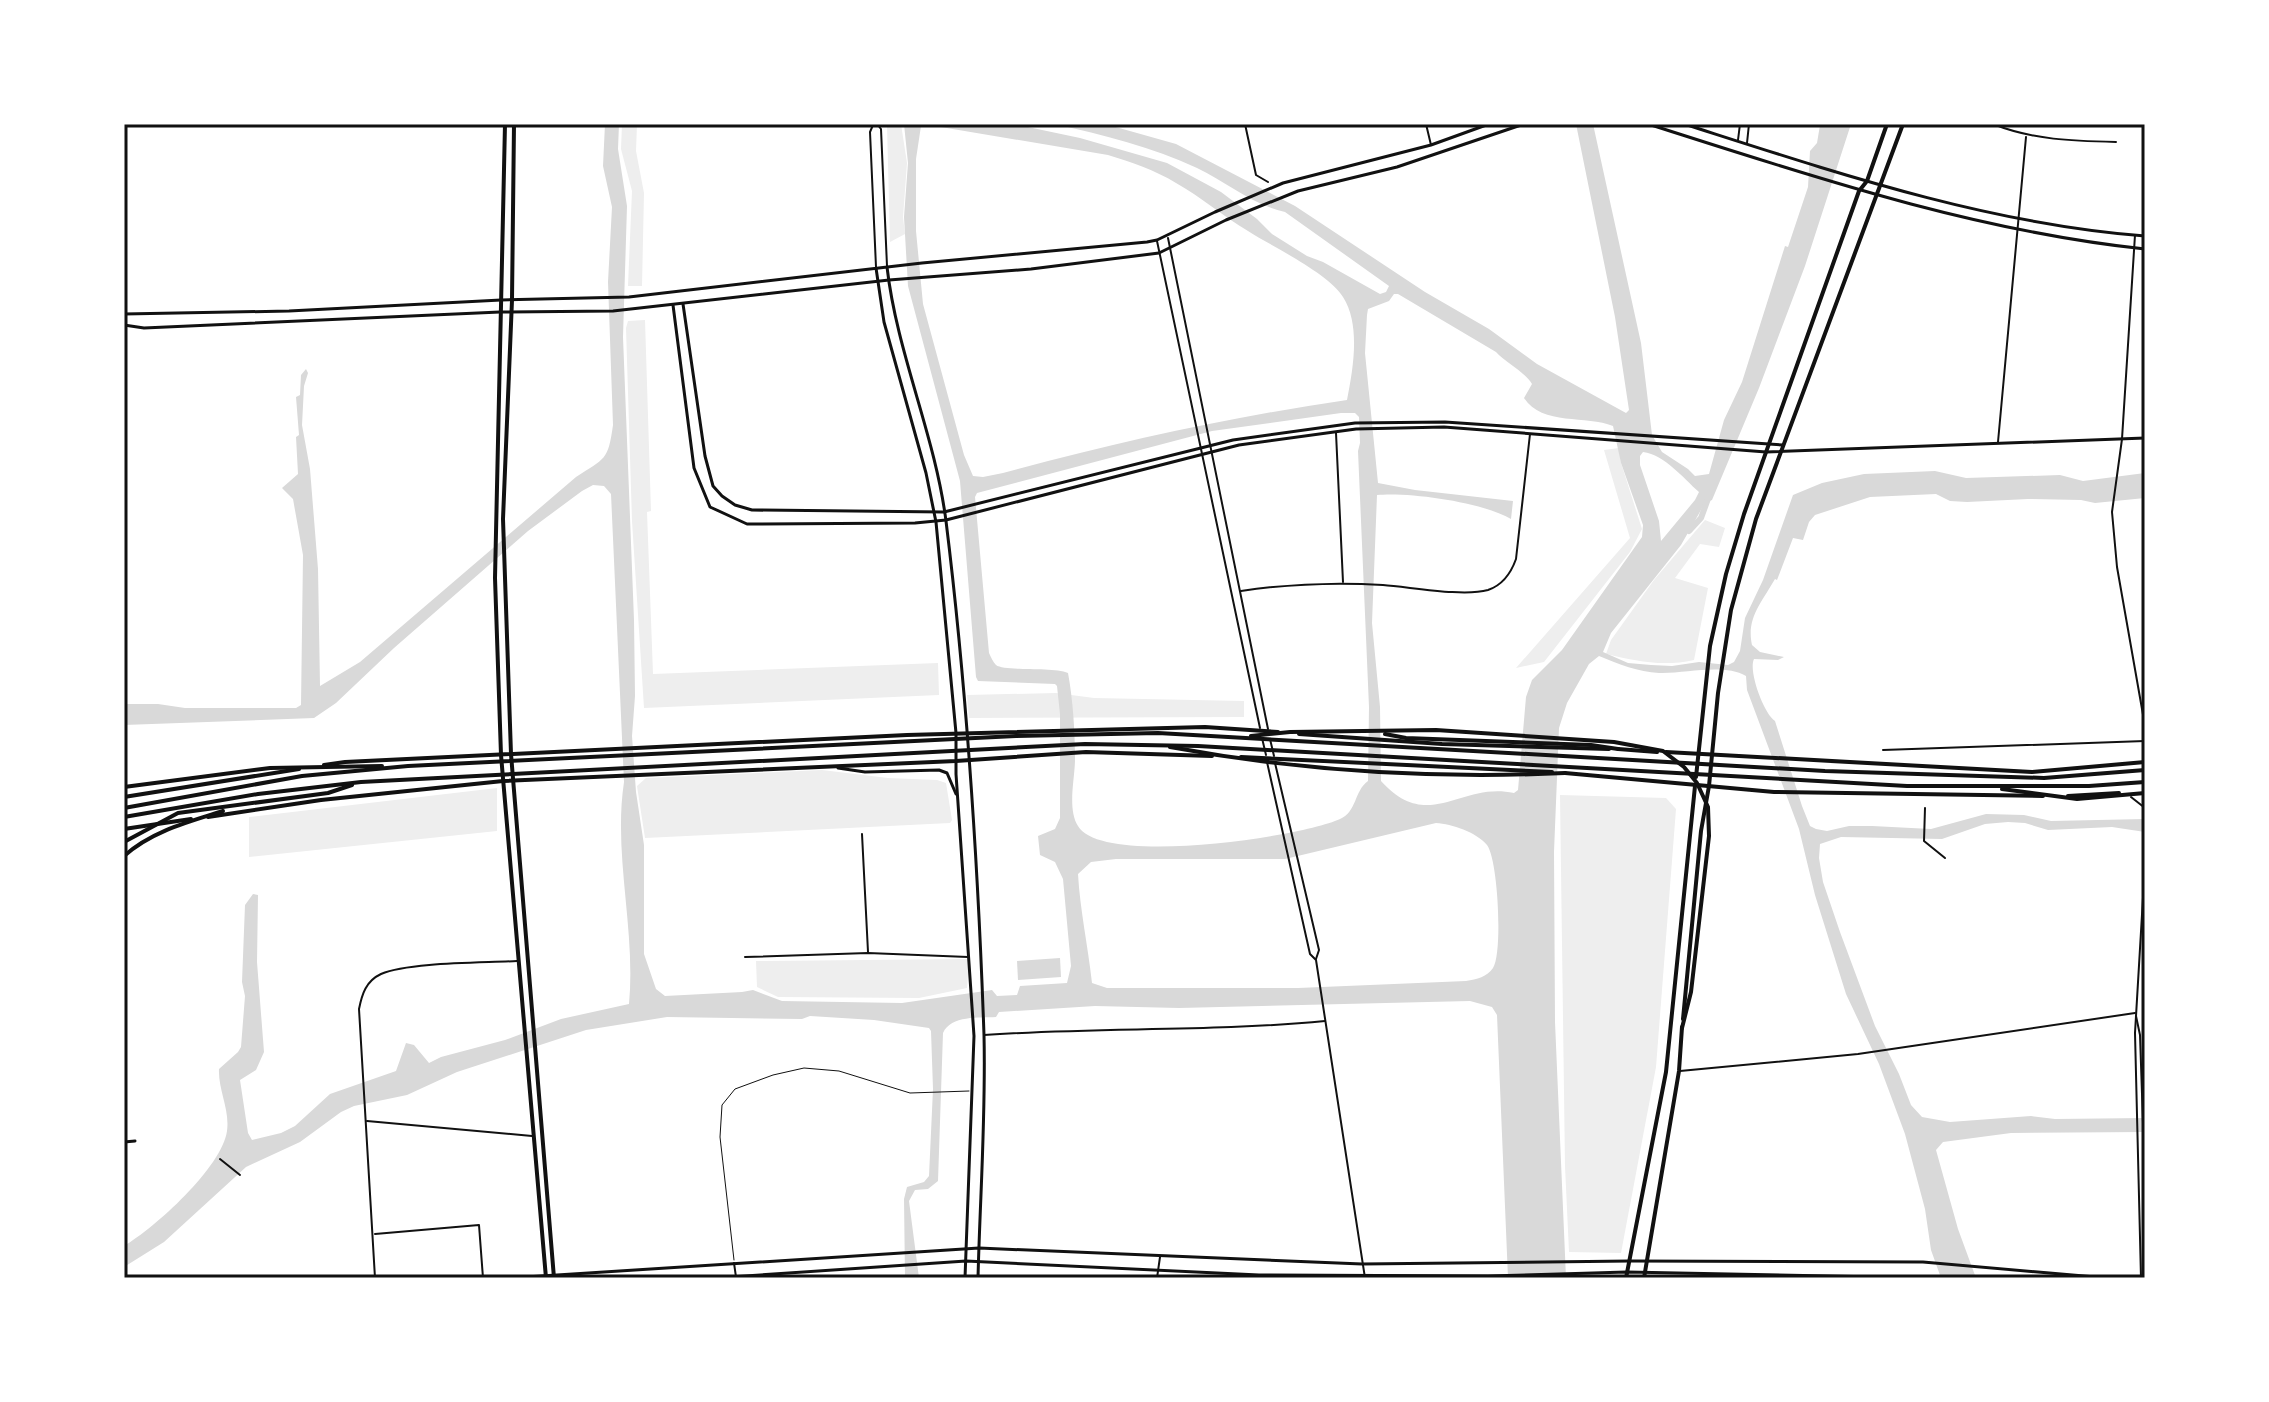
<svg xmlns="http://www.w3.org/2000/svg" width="2269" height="1402" font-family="'Fira Sans',sans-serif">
<rect width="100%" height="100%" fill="#fff"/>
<g fill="#eee">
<path d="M622,124H637L636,151L644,193L642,286H628L632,191L621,149Z"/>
<path d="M882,124H901L907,163L903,217L905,234L890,242L887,125Z"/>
<path d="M645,320L651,511L647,512L653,674L938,663L939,695L644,708L632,521L626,328L628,321Z"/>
<path d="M1619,448L1621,463L1642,529L1630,552L1544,662L1516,668L1630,538L1604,450Z"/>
<path d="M1705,520L1725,528L1719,547L1700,544L1675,578L1708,588L1694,660C1662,667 1636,661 1606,654L1611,640L1654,580Z"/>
<path d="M1056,693L1094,698L1244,701V717L969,718L967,695Z"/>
<path d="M822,770L888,778L937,780L946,783L952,820L950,823L645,838L637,786L646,778Z"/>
<path d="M497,788V831L249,857V817Z"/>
<path d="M1560,795L1666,798L1676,809L1656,1067L1621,1253L1569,1252L1565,1166Z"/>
<path d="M969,959L967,988L919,998L778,997L757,987L756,961Z"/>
</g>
<g fill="#d9d9d9" fill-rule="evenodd">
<path d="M605,124H619L618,149L627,206L623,337L634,620L635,696L632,736L636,792L644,845V954L656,989L665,996L742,992L753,990L782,1001L902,1003L992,990L997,996L1017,995L1020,986L1067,983L1071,966L1063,879L1055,862L1040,855L1038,836L1055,829L1060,818V714L1057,686L1055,684L978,681L976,677L960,481L908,286L904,217L908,163L904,124H1014L1080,138L1167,163L1221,192L1257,219L1272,234L1307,256L1323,262L1380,294L1386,292L1389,286L1285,212C1253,205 1226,182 1197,168C1152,147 1103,135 1055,124H1105L1176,144L1199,156L1295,206L1425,292L1489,329L1537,364L1626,413L1629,410L1615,317L1576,124H1593L1641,343L1652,435L1662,452L1688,469L1695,476L1709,474L1724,420L1742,382L1785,246L1788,247L1808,187L1810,151L1817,143L1820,125L1851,124L1805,266L1759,388L1712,500L1705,503L1681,545L1611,633L1603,652L1628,663L1651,665L1672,666L1699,662L1728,665L1734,662L1740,651L1745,618L1763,580L1793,495L1822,483L1864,474L1935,471L1966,478L2060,475L2083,481L2145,473V498L2095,503L2081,500L2028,499L1967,502L1950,501L1936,494L1870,497L1815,515L1809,522L1803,540L1793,538L1777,580L1775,579C1762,602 1746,618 1752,645L1760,652L1784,657L1778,660L1754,659C1748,671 1764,714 1775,721L1802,806L1810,826L1816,829L1827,831L1849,826H1872L1931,829L1986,814L2024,815L2051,821L2145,819V832L2112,827L2048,830L2025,823L2008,822L1985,824L1942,839L1841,837L1820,844L1819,858L1823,882L1840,932L1875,1026L1899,1074L1911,1105L1922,1117L1950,1122L2031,1116L2055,1119L2145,1118V1132L2011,1133L1943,1142L1936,1150L1958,1229L1976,1278H1941L1931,1250L1925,1209L1905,1134L1879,1064L1846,994L1815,895L1799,829L1747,690L1746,676C1723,663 1685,674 1659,673C1638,672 1619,664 1599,656L1589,664L1567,703L1559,728L1554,852L1555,1022L1566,1278H1508L1497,1015L1492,1007L1470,1001L1179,1008L1095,1006L999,1012L996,1017C979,1018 951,1015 943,1033L938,1181L928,1189L915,1190L909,1201L919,1278H905L904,1199L907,1187L924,1182L929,1176L933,1089L931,1031L929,1028L874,1020L810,1016L802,1019L667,1017L586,1030L457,1072L407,1095L354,1106L341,1112L300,1142L246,1167L164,1242L124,1267V1246C155,1228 222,1167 227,1131C230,1109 218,1090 219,1069L238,1052L241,1047L245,996L242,982L245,905L253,894L258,895L257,962L264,1052L256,1070L240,1080L248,1133L252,1140L281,1133L295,1126L330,1094L396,1071L406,1043L414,1045L429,1063L441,1057L505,1040L561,1019L629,1004C636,930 613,855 624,782L611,494L604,486L593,485L582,491L528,531L394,648L336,703L314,718L124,725V704H158L185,708H296L301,705L303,555L293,499L282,488L298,474L296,437L299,435L296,397L300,395L301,375L306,369L308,373L304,386L302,425L310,469L318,569L320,686L360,662L576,477C605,458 608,461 613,425L608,282L612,207L603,166ZM929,125L1108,155C1131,162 1155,170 1176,183C1201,197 1223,216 1248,231C1273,247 1328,273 1343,297C1361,325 1353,369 1347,400C1230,417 1118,442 1003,473L983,477L973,476L964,455L923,304L916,231V159L921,126ZM1394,294H1398L1496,352C1506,363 1525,372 1532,384L1524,398C1542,426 1587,415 1613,426L1621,463L1643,525L1642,537L1562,650L1532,680L1526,697L1518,790L1514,793C1460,781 1429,834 1381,781L1380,707L1372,623L1377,495C1410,492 1482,502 1511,519L1513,501L1415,490L1378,483L1365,353L1367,315L1368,309L1389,301ZM1341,413H1355L1359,417L1360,443L1358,451L1369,707L1368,781C1354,791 1357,812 1340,819C1301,837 1102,867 1078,826C1067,809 1075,778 1075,759C1075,732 1073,700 1068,673C1052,666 1005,672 996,665C993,662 991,657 989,653L975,497L977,493L1212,431ZM1643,452C1665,455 1683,478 1699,492L1695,500L1661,541L1659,521L1640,465V456ZM1436,823C1452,824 1476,832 1487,845C1498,859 1503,952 1493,968C1487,977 1477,979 1466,981L1298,988H1107L1092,983C1088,946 1080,910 1078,874L1091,862L1116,859H1285Z"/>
<path d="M1060,958L1061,977L1018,980L1017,961Z"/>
</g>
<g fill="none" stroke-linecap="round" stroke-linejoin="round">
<path stroke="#d9d9d9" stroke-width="6" d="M1689,531L1701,518L1709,496"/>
<path stroke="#111" stroke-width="1" d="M734,1260L720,1137L722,1105L735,1089L773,1075L804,1068L839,1071L910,1093L969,1091"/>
<g stroke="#111" stroke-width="2">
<path d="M1245,124L1256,175L1268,182"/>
<path d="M1426,124L1431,145"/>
<path d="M1993,124C2033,140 2073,141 2116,142"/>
<path d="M1738,140L1740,124"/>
<path d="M1747,143L1749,124"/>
<path d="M2135,235L2122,439L2112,512L2117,567L2145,726"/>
<path d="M1168,238L1268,729"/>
<path d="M1157,241L1260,728"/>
<path d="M876,267L870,132L873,125L877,124L881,129L887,266"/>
<path d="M1336,433L1343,582"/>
<path d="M1998,442L2026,137"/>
<path d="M1241,591C1288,584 1336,582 1383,585C1411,587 1463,597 1488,590C1503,585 1511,573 1516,559L1530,434"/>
<path d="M1262,738L1266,755"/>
<path d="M1270,739L1274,756"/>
<path d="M1883,750L2145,741"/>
<path d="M1267,762L1310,954L1316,960L1365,1278"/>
<path d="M1275,763L1319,950L1316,959"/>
<path d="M2131,797L2145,808"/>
<path d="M1925,808L1924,841L1945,858"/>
<path d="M862,834L868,952"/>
<path d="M745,957L868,953L968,957"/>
<path d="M2136,1016L2140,1035L2145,1182"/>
<path d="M984,1035C1098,1027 1212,1032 1325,1021"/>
<path d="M1680,1071L1858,1054L2135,1013"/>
<path d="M367,1121L532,1136"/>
<path d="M220,1159L240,1175"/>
<path d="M375,1234L479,1225L483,1278"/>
<path d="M734,1263L736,1277"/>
<path d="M375,1278L359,1009C362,994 366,981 381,974C409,962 484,963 517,961"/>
<path d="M1157,1278L1160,1257"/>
<path d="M2141,1278L2135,1033L2145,864"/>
</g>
<g stroke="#111" stroke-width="3">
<path d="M887,267C897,354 935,435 946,521C967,691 978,864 984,1035C986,1116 980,1197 978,1278"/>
<path d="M876,268L884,322L926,473L936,522L956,733V774L974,1036L965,1278"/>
<path d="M683,304L705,456L713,486L722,496L735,505L752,510L944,512L1233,440L1355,423L1445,422L1783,445"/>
<path d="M673,305L694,468L710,507L747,524L915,523L946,520L1239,445L1356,429L1444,427L1766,452L2145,438"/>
<path d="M838,768L865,772L939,770L947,773L956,794"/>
<path d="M124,1142L135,1141"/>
</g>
<g stroke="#111" stroke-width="3">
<path d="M1648,124C1811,176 1974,231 2145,249"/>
<path d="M1684,124C1834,172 1987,224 2145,236"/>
<path d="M124,314L289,311L501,300L629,297L922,263L1147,242L1157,240L1215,212L1283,183L1431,145L1489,124"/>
<path d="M124,325L144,328L500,312L613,311L889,280L1031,269L1159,253L1226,220L1298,191L1397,167L1524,124"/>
<path d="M510,1278L979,1248L1362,1264L1630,1261L1923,1262L2107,1278"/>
<path d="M715,1278L966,1261L1259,1275L1488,1276L1627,1272L1929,1278"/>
</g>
<g stroke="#111" stroke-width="4">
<path d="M505,124L495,578L501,755L546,1278"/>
<path d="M514,124L512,300L503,519L511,754L554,1278"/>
<path d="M1299,734L1442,744L1609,749"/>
<path d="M1618,749L1657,752"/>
<path d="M1666,752L2032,772L2145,762"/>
<path d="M1241,757L1552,772"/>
<path d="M324,765L345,762L907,735L1205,727L1278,732"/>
<path d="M1565,773L1774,792L2043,796"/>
<path d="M1696,777L1710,646L1726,574L1744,514L1859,191L1867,181L1887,124"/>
<path d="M2068,796L2119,793"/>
<path d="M124,797L299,769"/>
<path d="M208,817L321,800L503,781L956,761L1086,752L1212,756"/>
<path d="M124,829L191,819"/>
<path d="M1683,1019L1701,831L1709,786L1718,693L1731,610L1756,519L1903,124"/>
<path d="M1626,1278L1666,1072L1695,786"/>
<path d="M1644,1278L1679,1071L1682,1027"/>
</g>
<g stroke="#111" stroke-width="4">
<path d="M1385,734L1406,738L1591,745L1618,749"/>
<path d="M1251,736L1290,732L1436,730L1614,742L1663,751L1684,767L1697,783L1708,807L1709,836L1691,992L1682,1028"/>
<path d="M1170,747C1300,771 1433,779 1565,773"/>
<path d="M124,787L270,768L382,766"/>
<path d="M2002,789L2077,799L2145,793"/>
<path d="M124,808L302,776L408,766L1016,736L1158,733L1825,771L2044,778L2145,770"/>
<path d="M124,817L258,794L361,782L1085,744L1198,746L1907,786H2089L2145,782"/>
<path d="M124,842L178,813L328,793L352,785"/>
<path d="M124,856C152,831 188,822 223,811"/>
</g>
</g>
<rect width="2269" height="1402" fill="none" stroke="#ffffff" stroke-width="252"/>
<rect x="126" y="126" width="2017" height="1150" fill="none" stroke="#111" stroke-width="3"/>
</svg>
